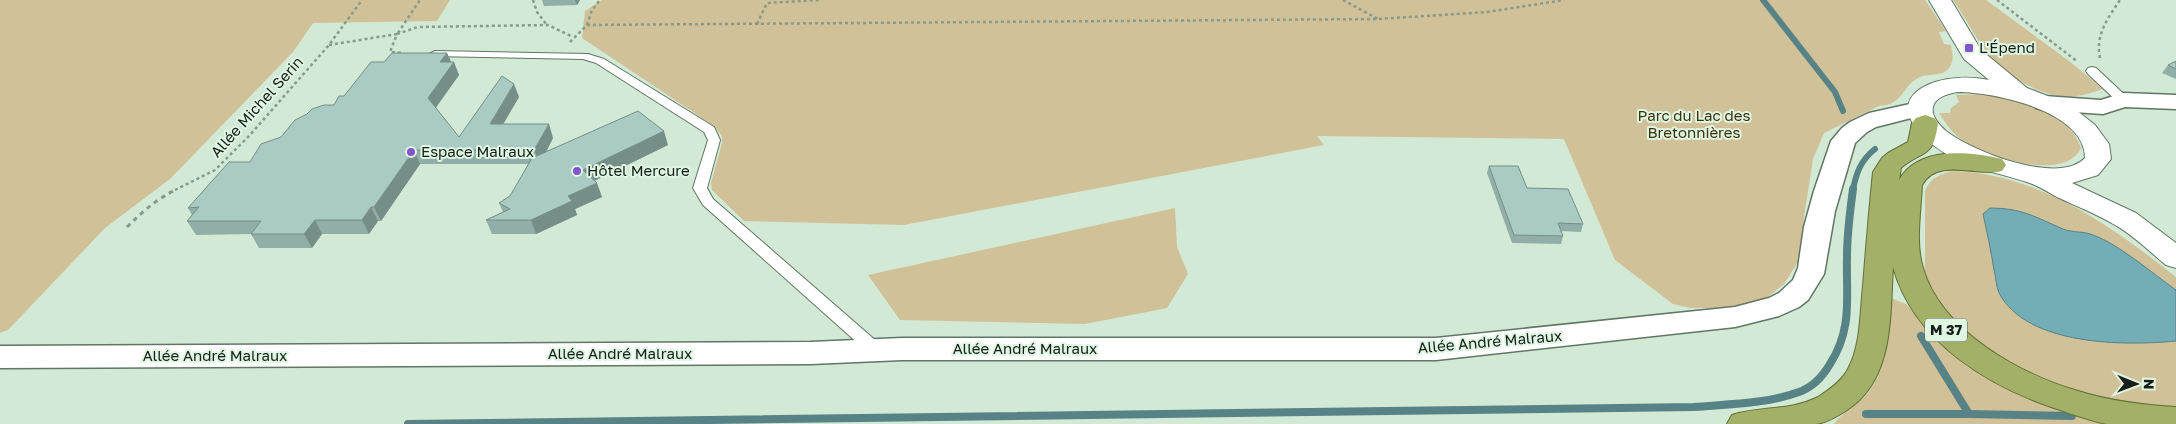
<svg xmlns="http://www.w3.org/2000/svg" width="2176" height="424" font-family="'Golos Text',sans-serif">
<rect width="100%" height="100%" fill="#d1e9d5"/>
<g fill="#d1c198">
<path d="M0,0H450L437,21L313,23L293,52L170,179L105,228L8,330L0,333Z"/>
<path d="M602,0H1925L1946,31L1939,32L1944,44L1951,45C1952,53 1955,60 1949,68C1943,77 1930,73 1920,77C1902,85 1904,105 1879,106L1824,133L1813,159L1804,217L1801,257L1784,284L1764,300L1734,308H1690L1673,304L1615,260L1564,139L1317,136L1324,145L904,225L744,221L712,190L711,183L722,143V136L714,126L582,38L585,11Z"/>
<path d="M1953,0H1986L2069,61L2103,89C2094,92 2085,95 2077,96C2046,100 2011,79 1991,58C1977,41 1966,18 1953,0Z"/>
<path d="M1984,94C2019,99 2068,110 2081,148C2064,184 1983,156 1958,137C1950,130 1945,122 1939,113H1950L1951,108L1959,102L1956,95Z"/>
<path d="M1953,171C2040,174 2111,226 2176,277V408C2155,406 2133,405 2112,401C2048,387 1949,344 1926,277C1924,270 1925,261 1925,254C1925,233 1925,211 1925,190C1932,177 1940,174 1953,171Z"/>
<path d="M1175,208L1177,247L1188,274L1167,308L1085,324L900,320L868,275Z"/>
<path d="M1893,299L1906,304L1930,329L2118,424H1834C1842,412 1858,405 1868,393C1888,367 1888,331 1890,300Z"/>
</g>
<path fill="#73adb6" stroke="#578286" d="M1990,208C2022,208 2035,217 2063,229C2073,233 2084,231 2093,235C2120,245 2152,273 2176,290V341C2125,346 2027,346 1999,293C1996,286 1996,277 1994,270C1991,251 1987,232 1983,214Z"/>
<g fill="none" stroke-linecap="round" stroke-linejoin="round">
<g stroke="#578286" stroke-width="6">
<path d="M1763,0L1835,92L1843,111"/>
<path d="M1853,190C1856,173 1861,160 1875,149"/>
</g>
<g stroke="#578286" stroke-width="8">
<path d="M1866,414H1969L1921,336"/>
<path d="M1969,414L2072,416"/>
<path d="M408,424L1694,407C1729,404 1766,404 1799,392C1813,387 1823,376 1830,364C1853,328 1846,297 1847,257C1847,235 1850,211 1853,189"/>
</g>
<defs>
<g id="service">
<path d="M435,51L588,54L604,59L714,127L720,140L707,188L713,199L882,346L884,350L882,354L876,356L870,354L703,205L693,188L708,140L704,132L596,63L583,59L431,56L429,54Z"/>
<path d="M2092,67L2096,68L2127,97L2129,100L2127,103H2119L2088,74L2086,71L2088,68Z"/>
</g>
<g id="minor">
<path d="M2123,93L2176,95V109L2125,107L2103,114L2044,110L2036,108L2032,103L2036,98L2044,96L2101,100Z"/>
<path d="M1919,102L1927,104L1931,109L1927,114L1876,127L1867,132L1855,143L1835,211L1824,274L1808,300L1799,307L1779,316L1735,327L1436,360H902L811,364L0,368V346L811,342L902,338H1436L1735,307L1769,298L1779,293L1793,280L1798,268L1804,227L1814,191L1831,141L1842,128L1850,122L1869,113Z"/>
</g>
<path id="tertiary" d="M1929,0H1951L1981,50L2027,88L2063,102L2080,113L2095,125L2109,144L2111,159L2098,175L2072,183L2136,213L2176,243V268L2166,265C2150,252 2133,235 2115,225C2097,214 2076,206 2057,197C2048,192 2037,185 2027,182C1986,169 1945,164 1917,129C1890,96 1930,79 1958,78C1968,77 1978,78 1989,80L1964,59ZM1958,92C1994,92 2085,111 2085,158C2059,186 1971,151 1946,131C1924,112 1930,96 1958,92Z"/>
<path id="trunk" d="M1925,115L1934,118L1938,123C1933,160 1923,149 1901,168L1899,180C1918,146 1970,151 2002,159L2006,165L2002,171C1978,177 1938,157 1922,185C1921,212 1915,242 1923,268C1941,331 2020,374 2078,391C2110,401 2143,405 2176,407V424C2154,424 2129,424 2107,424C2091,421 2075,415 2060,410C1989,387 1914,342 1893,267C1890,316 1894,380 1847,410C1838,416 1826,423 1816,424C1787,424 1756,424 1727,424L1732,415C1760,406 1791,411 1818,397C1829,390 1842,381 1848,369C1861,345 1860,313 1863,286C1866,248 1869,210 1873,172L1882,158L1888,153L1908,142L1912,123L1916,118Z"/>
</defs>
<use href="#service" stroke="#617664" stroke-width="2"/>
<use href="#minor" stroke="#617664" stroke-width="3"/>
<use href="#tertiary" stroke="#617664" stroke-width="2"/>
<use href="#trunk" stroke="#617034" stroke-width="2"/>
<g stroke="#889a8b" stroke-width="2.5" stroke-dasharray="3 3" stroke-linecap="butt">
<path d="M533,0L537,12L547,25"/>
<path d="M1343,0L1378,19"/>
<path d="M1997,0L2078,62"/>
<path d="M757,24L767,3L819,0"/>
<path d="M587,25L592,10L600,0"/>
<path d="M398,33L420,0"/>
<path d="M397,34L418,27L548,25L573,37"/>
<path d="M570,42L587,25L1378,19L1487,12L1564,0"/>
<path d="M329,45L397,34L390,52L403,53"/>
<path d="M2100,58C2095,35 2108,18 2120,0"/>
<path d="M175,190L215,170L249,136L329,45L362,0"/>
</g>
<path stroke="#889a8b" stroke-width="3" stroke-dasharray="4.5 4.5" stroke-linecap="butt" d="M127,227C143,211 157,199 177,189"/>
<use href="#service" fill="#fff" fill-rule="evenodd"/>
<use href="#minor" fill="#fff" fill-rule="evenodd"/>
<use href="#tertiary" fill="#fff" fill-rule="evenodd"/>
<use href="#trunk" fill="#a2b068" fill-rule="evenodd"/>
</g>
<g fill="#91afa8">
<path d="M542,0H580L577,5L544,6Z"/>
<path d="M447,53L451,62L459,75L436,108L459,137L519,97L503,124L553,138L546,152L668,145L594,181L602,197L575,209L577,215L536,234H492L486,220L503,212L499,203L510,196L529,164H420L381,221H378L369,234H322L312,248H259L251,234L196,235L187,221L192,215L188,208L250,162L281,137L334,105L384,62Z"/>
<path d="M2176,61V79L2162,73L2168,65Z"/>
<path d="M1489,166L1527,188L1583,224L1581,232L1561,231L1563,236L1561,244L1512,243L1487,173Z"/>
</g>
<g fill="#768e88">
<path d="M575,0H580L577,5Z"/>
<path d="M447,53L452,64L454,62L459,75L433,111L428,98L440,62Z"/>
<path d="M514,84L519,97L495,138L490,124Z"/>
<path d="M549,124L553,138L540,164L534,150Z"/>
<path d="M664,131L668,145L588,184L583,170Z"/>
<path d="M414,150L420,164L381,221L374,207Z"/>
<path d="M597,183L602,197L575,209L577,215L536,234L531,220L568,196Z"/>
<path d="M371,207L378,221L369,234L362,220Z"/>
<path d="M315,220L322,234L312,248L304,234Z"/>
</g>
<g fill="#a9cbc3" stroke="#768e88">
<path d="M392,53H447L440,62H454L428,98L459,137L502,76L514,84L490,124H549L534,150H414L374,207H371L362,220H315L304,234H251L261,221H187L199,207L188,208L229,162H250L261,144L281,137L295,120L307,114L312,109L324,105H334L339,96H344L371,62H384Z"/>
<path d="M2176,61V69L2168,65Z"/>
<path d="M638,111L664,131L583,170L597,183L568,196L572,201L531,220H486L510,209L499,203L510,196L532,158Z"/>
<path d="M1489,166H1518L1527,188L1568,189L1583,224L1558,223L1563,236L1514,235Z"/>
</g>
<g fill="#8355cd" stroke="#def6e2" stroke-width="2">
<rect x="1964" y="43" width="10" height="10" rx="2.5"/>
<circle cx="411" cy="152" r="5"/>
<circle cx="577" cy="171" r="5"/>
</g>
<g text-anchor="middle" stroke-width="4" stroke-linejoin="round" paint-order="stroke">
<rect fill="#def6e2" stroke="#525f54" stroke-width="1" x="1925" y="318.5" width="42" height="23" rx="4"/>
<g font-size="14" font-weight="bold" fill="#161e17">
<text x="1946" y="335">M 37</text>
</g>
<g font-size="15" fill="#161e17" stroke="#def6e2" text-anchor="start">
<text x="1979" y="53">L'Épend</text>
<text x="421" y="157">Espace Malraux</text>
<text x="587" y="176">Hôtel Mercure</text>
</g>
<g font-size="15" fill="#161e17" stroke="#def6e2">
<text transform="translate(257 107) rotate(-48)" y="5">Allée Michel Serin</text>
<text transform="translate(1490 342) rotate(-5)" y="5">Allée André Malraux</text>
<text x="1025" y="354">Allée André Malraux</text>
<text x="620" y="359">Allée André Malraux</text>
<text x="215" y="361">Allée André Malraux</text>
</g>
<g font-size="15" fill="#3e310d" stroke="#def6e2">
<text x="1694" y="121">Parc du Lac des<tspan x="1694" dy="17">Bretonnières</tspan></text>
</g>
</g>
<g transform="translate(2136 384) rotate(91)" stroke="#def6e2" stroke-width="4" paint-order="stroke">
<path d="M0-4L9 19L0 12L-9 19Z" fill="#161e17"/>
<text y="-8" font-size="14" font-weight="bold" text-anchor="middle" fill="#161e17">N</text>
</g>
</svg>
